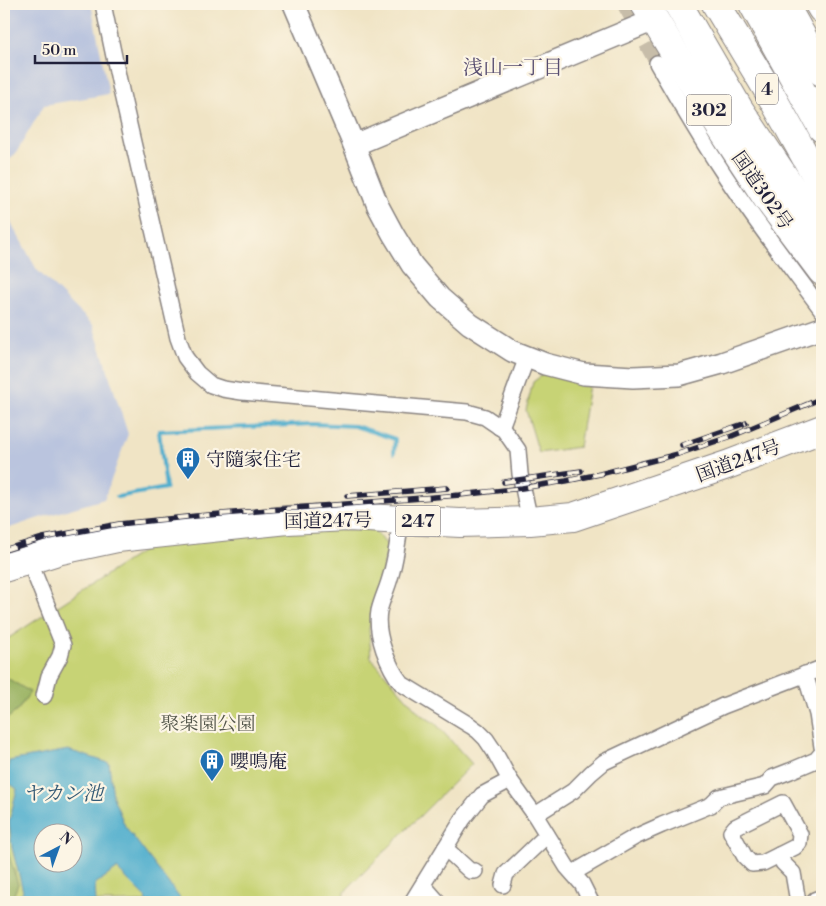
<svg xmlns="http://www.w3.org/2000/svg" width="826" height="906" font-family="'Libre Bodoni','Noto Serif JP',serif">
<rect width="100%" height="100%" fill="#fcf5e5"/>
<filter id="ink" filterUnits="userSpaceOnUse"><feTurbulence type="fractalNoise" baseFrequency=".02" numOctaves="2"/><feDisplacementMap in="SourceGraphic" scale="10" xChannelSelector="R" yChannelSelector="G"/><feConvolveMatrix kernelMatrix="1 2 1 2 8 2 1 2 1" color-interpolation-filters="sRGB"/></filter>
<filter id="wash" filterUnits="userSpaceOnUse"><feTurbulence type="fractalNoise" baseFrequency=".0096" numOctaves="4" result="noise"/><feDisplacementMap in="SourceGraphic" scale="20" xChannelSelector="R" yChannelSelector="G"/><feGaussianBlur stdDeviation="1.12" result="paint"/><feColorMatrix in="noise" values="0 0 0 0 0 0 0 0 0 0 0 0 0 0 0 0 0 1.4 0 .05"/><feComposite in="paint" operator="in"/></filter>
<g filter="url(#wash)">
<rect width="100%" height="100%" fill="#f0e4c5"/>
<g fill="#bac4de">
<path d="M4,4H91L109,94L44,105L16,153L4,165Z"/>
<path d="M4,210L37,270L93,325L128,434L104,499L36,519L4,530Z"/>
</g>
<g fill="#c7d375" stroke="#747a58" fill-rule="evenodd">
<path d="M545,373L589,385L579,447L539,453L526,410L533,382Z"/>
<path d="M373,529L388,546L369,629L371,658L421,715L435,723L472,764L347,889L340,902H4V641L172,532ZM42,834H72V864H42Z"/>
</g>
<g fill="#9db566" stroke="#606c50">
<path d="M4,678H7L30,692L18,710L4,721Z"/>
<path d="M4,839L18,884L11,902H4Z"/>
</g>
<path fill="#4faecd" stroke="#386884" fill-rule="evenodd" d="M68,750L109,763L113,797L125,826L179,897L181,902H146L145,897L117,869L95,884L96,902H17L23,891L12,848L9,822L17,789L6,781L9,761ZM42,834H72V864H42Z"/>
<g fill="none" stroke-linecap="round" stroke-linejoin="round">
<path stroke="#4faecd" stroke-width="4" d="M117,497L166,488L159,431L226,428L313,424L355,426L395,439L394,453"/>
</g>
</g>
<g filter="url(#ink)">
<g fill="none" stroke-linecap="round" stroke-linejoin="round">
<path stroke="#c7bda9" stroke-width="15" stroke-dasharray="15 8" stroke-linecap="butt" d="M624,4L657,63"/>
<defs>
<g id="street">
<path d="M103,4L121,90L178,338L185,357L197,373L211,385L223,389L242,392L467,412L485,417L504,430L518,450L520,474L530,521"/>
<path d="M657,63C678,100 699,136 722,171C753,219 788,264 822,310"/>
<path d="M499,427L503,422L527,357"/>
<path d="M401,520C398,539 396,559 390,578C387,589 382,599 379,611C375,634 388,667 402,684L471,726L478,731L486,739L494,751L510,780L535,815L567,867L582,884L591,902"/>
<path d="M29,560L63,645L60,656L49,676L44,696"/>
<path d="M805,674L817,714L822,747"/>
<path d="M783,803L800,834L799,843L795,847L763,863L752,864L745,857L731,832L735,827Z"/>
<path d="M535,815L573,791L591,773L604,762L723,706L822,668"/>
<path d="M445,848L470,871H475"/>
<path d="M779,855L783,863L793,873L798,902"/>
<path d="M573,873L635,837L662,825L711,805L719,797L765,786L772,778L790,771L816,760L822,753"/>
<path d="M423,885L438,902"/>
<path d="M503,885L506,874L547,835"/>
<path d="M412,902L463,819L482,795L510,780"/>
</g>
<g id="secondary">
<path d="M294,4L354,145L378,206L393,234L412,265L440,298L470,324L512,351L545,364L584,374L633,377L679,375L722,363L822,328"/>
<path d="M354,145L654,20"/>
<path d="M817,902L822,901"/>
</g>
<g id="highway">
<path d="M645,4L708,108L767,198L822,271"/>
<path d="M678,4L739,109L791,187L822,232"/>
<path d="M716,4L769,92L822,186"/>
<path d="M753,4L822,128"/>
<path d="M784,4L822,72"/>
<path d="M819,4L822,9"/>
<path d="M4,568L61,550L117,538L288,520L348,517L460,523L530,521L573,517L727,465L822,429"/>
</g>
</defs>
<use href="#street" stroke="#898380" stroke-width="18"/>
<use href="#secondary" stroke="#898380" stroke-width="24"/>
<use href="#highway" stroke="#898380" stroke-width="30"/>
<use href="#street" stroke="#fff" stroke-width="15"/>
<use href="#secondary" stroke="#fff" stroke-width="21"/>
<use href="#highway" stroke="#fff" stroke-width="28"/>
<defs>
<g id="rail">
<path d="M682,445L746,423"/>
<path d="M504,482L581,471"/>
<path d="M347,496L447,488"/>
<path d="M4,550L43,538L119,524L196,516L460,495L522,488L566,481L600,474L678,454L732,436L822,398"/>
</g>
</defs>
<use href="#rail" stroke="#22223b" stroke-width="5.5"/>
<use href="#rail" stroke="#fcf5e5" stroke-width="4" stroke-dasharray="11" stroke-linecap="butt"/>
</g>
</g>
<defs>
<symbol id="building-pin" viewBox="-11 -11 22 30"><path d="M0 17L-7.5 6A9.5 9.5 0 1 1 7.5 6Z" fill="#1f6fb2" stroke="#fcf5e5"/><path d="M-4-6H4V6H1V3H-1V6H-4ZM-2.5-4.3h1.7v1.8h-1.7ZM.8-4.3h1.7v1.8H.8ZM-2.5-1h1.7V.8h-1.7ZM.8-1h1.7V.8H.8Z" fill="#fff"/></symbol>
</defs>
<g fill-rule="evenodd">
<use href="#building-pin" x="174" y="445" width="28" height="38"/>
<use href="#building-pin" x="198" y="747" width="28" height="38"/>
</g>
<g text-anchor="middle" stroke-width="4.5" stroke-linejoin="round" paint-order="stroke">
<g fill="#fcf5e5" stroke="#63616e" stroke-width="1">
<rect x="756" y="73.5" width="22" height="31" rx="4"/>
<rect x="686.5" y="94.5" width="45" height="31" rx="4"/>
<rect x="395.5" y="505.5" width="45" height="31" rx="4"/>
</g>
<g font-size="18" font-weight="bold" fill="#22223b">
<text x="767" y="95">4</text>
<text x="709" y="116">302</text>
<text x="418" y="527">247</text>
</g>
<g font-size="19" fill="#22223b" stroke="#fcf5e5">
<text transform="translate(763 190) rotate(55)" y="7">国道302号</text>
<text transform="translate(738 460) rotate(-20)" y="7">国道247号</text>
<text transform="translate(328 520) rotate(-1)" y="7">国道247号</text>
</g>
<g font-size="19" fill="#22223b" stroke="#fcf5e5" text-anchor="start">
<text x="206" y="466">守隨家住宅</text>
<text x="230" y="768">嚶鳴庵</text>
</g>
<g font-size="19" fill="#54574c" stroke="#fcf5e5">
<text x="208" y="730">聚楽園公園</text>
</g>
<g font-size="20" fill="#574d70" stroke="#fcf5e5">
<text x="513" y="74">浅山一丁目</text>
</g>
<g font-size="20" font-style="italic" fill="#345a75" stroke="#fcf5e5">
<text x="63" y="800">ヤカン池</text>
</g>
</g>
<rect width="826" height="906" fill="none" stroke="#fcf5e5" stroke-width="20"/>
<g transform="translate(58 848) rotate(41)"><circle r="24" fill="#fcf5e5" stroke="#a5a1a1"/>
<path d="M0-4L9 19L0 12L-9 19Z" fill="#1f6fb2"/>
<text y="-8" font-size="14" font-weight="bold" text-anchor="middle" fill="#22223b">N</text>
</g>
<path d="M35 55v8h92v-8" fill="none" stroke="#22223b" stroke-width="2.5"/>
<text x="42" y="55" font-size="15" fill="#22223b" stroke="#fcf5e5" stroke-width="4" paint-order="stroke">50 m</text>
</svg>
